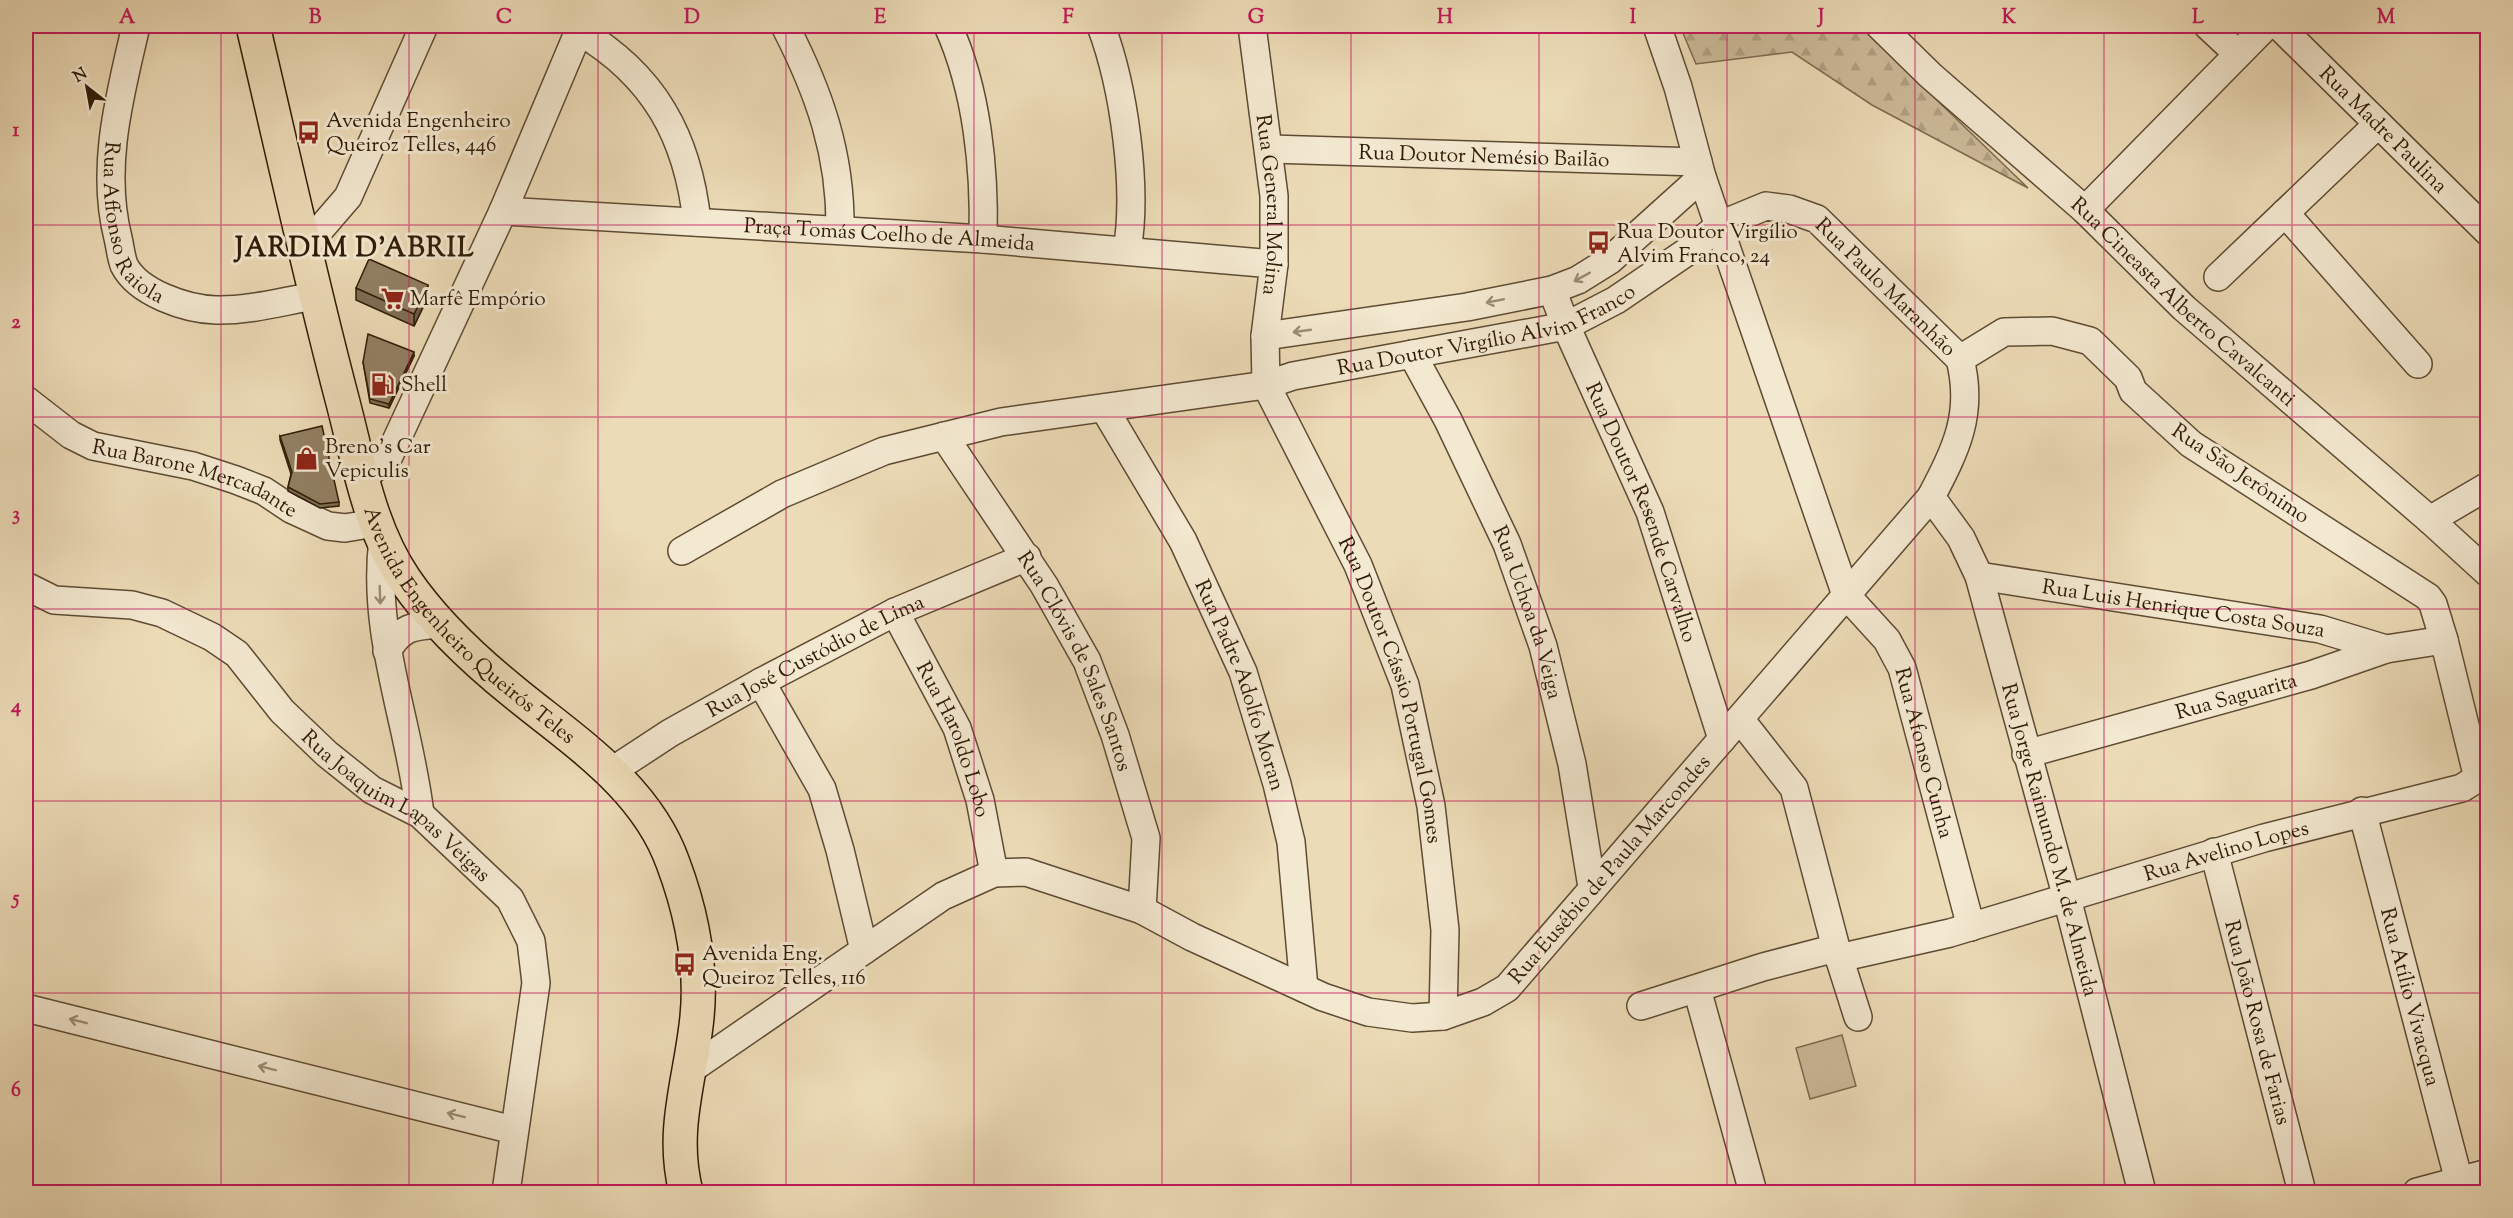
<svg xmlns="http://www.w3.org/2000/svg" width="2513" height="1218" font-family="'Sorts Mill Goudy',serif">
<defs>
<pattern id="forest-firs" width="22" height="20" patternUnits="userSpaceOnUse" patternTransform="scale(1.5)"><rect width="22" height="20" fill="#ccba99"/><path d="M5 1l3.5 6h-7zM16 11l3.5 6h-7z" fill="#b09f82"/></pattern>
</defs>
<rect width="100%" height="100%" fill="#ecdbb7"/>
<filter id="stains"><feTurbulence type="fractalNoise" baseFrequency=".00333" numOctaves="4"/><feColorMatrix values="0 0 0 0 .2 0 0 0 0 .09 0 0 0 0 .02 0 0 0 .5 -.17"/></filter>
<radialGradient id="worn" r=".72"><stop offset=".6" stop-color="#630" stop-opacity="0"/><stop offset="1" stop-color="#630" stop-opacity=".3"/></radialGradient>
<path fill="url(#forest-firs)" stroke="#7e6a4f" stroke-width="1.5" d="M1680,26H1860L2028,188L1872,105L1792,52L1696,64Z"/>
<path fill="#ccba99" stroke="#7e6a4f" stroke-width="1.5" d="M1842,1035L1856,1086L1810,1099L1796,1048Z"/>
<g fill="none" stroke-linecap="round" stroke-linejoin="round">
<defs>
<g id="minor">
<path id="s1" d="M136,26C120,95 100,167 118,238C120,246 121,257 124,265C138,293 186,309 216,310C249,311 283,301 315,296"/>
<path d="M785,26C819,92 841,154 840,229"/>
<path d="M948,26C977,90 985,169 983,239"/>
<path d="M1101,26C1124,87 1138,187 1127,251"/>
<path id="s2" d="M1252,26L1274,196V264L1265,336L1266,385L1358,565L1405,685L1431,806L1445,930L1443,1016"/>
<path id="s3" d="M1657,26L1678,87L1702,177L1846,595L1887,640L1902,668L1971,927"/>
<path id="s4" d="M1880,26L1930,75L2085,210L2184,308L2430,520L2488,573"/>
<path d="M2208,26L2238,54"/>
<path id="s5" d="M2279,26L2488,232"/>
<path d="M579,31C654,75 688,137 697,222"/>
<path id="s6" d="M1270,149L1698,162"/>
<path d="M2085,210L2266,26"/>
<path id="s7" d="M503,211L983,239L1274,264"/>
<path d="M2285,213L2418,364"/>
<path d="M304,248L348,197L424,26"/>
<path d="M2218,277L2378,124"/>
<path id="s8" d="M1552,290L1566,326L1650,512L1722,739"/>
<path d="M1265,336L1467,307L1552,290L1578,280L1610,260L1702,177"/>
<path id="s9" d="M1412,354L1448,420L1507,544L1543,646L1572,764L1592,887"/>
<path id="s10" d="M26,400L71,435L93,446L193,466L236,480L264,491L291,509L328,526L345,528L375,523"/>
<path id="s11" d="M1104,408L1183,541L1243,672L1277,784L1291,842L1304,988"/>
<path id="s12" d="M944,436L1044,585L1087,661L1115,735L1146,838L1142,910"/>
<path d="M363,478L389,456L503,211L581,26"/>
<path id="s13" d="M1931,497L1961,538L1979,576L2067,898L2142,1192"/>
<path d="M2430,520L2488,486"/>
<path d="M383,539C371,635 409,720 420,814"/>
<path id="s14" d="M682,551L782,494L884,451L1001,422L1266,385L1293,376L1566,326L1616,300L1691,249L1720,225L1766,206L1789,209L1817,219L1960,359C1974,414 1956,449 1931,497L1507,988L1483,1002L1443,1016L1412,1018L1368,1012L1323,997L1192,937L1142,910L1026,872L994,873L943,896L687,1072"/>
<path id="s15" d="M1979,576L2320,629L2386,649"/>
<path id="s16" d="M26,586L54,600L132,605L162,613L212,637L237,654L282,711L327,754L372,790L420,814L510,899L531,941L536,983L506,1192"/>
<path id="s17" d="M895,612L957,728L980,800L994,873"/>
<path d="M387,651C402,626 413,626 440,624"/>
<path d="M761,682L822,789L840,850L864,950"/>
<path d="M1740,719L1794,788L1836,948L1858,1017"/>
<path id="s18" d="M2026,754L2311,675L2386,649L2444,640"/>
<path id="s19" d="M612,771L670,733L761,682L895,612L1027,557"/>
<path id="s20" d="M2362,811L2459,1181"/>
<path id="s21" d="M2214,852L2302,1192"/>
<path id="s22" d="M1839,958L1950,933L2264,838L2462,788L2473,781L2477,774L2444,640L2433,604L2428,597L2191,444L2133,391L2128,378L2090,341L2052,331L2004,332L1960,359"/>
<path d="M1697,989L1753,1192"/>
<path d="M1641,1006L1763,967L1836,948"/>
<path d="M26,1008L513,1130"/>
<path d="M2417,1192L2488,1173"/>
</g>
<g id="major">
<path id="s23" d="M253,26C282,149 309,273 341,395C358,458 368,526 405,580C435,624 474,660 515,693C575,742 646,787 673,863C691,911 702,966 697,1017C691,1079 670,1129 686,1192"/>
</g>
</defs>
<use href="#minor" stroke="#5e4b32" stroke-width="30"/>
<use href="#major" stroke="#2f1b05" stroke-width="36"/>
<use href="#minor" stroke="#f3e8d0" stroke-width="27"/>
<use href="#major" stroke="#ecdbb7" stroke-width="33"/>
</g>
<g fill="#7d6d54" stroke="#2f1b05" stroke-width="1.5">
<path d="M356,288L428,297L414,326L356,300Z"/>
<path d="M414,356L389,408L370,403L363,362Z"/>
<path d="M280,436L339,502V506L320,508L288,491V487L291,474L280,440Z"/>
</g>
<g fill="#665945" stroke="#2f1b05" stroke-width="1.5">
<path d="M428,285V297L414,326V314Z"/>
<path d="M414,352V356L389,408V404Z"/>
</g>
<g fill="#917f62" stroke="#2f1b05" stroke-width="1.5">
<path d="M369,259L428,285L414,314L356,288Z"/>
<path d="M368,334L414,352L389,404L370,399L363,362Z"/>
<path d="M322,426L339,502L320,504L288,487L292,472L280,436Z"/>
</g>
<defs><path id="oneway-shaft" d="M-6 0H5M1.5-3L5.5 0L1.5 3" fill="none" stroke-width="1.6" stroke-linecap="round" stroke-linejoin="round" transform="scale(1.5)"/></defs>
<g stroke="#9b8c75">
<use href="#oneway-shaft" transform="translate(1582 277) rotate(151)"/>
<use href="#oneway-shaft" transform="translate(1495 301) rotate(169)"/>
<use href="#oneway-shaft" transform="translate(1302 331) rotate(172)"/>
<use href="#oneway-shaft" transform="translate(380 595) rotate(88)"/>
<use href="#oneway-shaft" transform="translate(78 1021) rotate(-166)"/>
<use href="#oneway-shaft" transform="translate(267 1068) rotate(-166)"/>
<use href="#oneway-shaft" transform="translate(456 1115) rotate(-166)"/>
</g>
<path fill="none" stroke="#c2185b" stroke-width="1.5" stroke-opacity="0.55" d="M221,26V1192M409,26V1192M598,26V1192M786,26V1192M974,26V1192M1162,26V1192M1351,26V1192M1539,26V1192M1727,26V1192M1915,26V1192M2104,26V1192M2292,26V1192M26,225H2488M26,417H2488M26,609H2488M26,801H2488M26,993H2488"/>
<defs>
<symbol id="bus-bare" viewBox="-9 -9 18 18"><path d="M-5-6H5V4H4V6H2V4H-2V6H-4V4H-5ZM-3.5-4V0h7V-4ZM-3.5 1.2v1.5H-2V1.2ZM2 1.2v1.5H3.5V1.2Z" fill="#8f2418" stroke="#f3e8d0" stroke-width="2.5" paint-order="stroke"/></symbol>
<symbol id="supermarket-bare" viewBox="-9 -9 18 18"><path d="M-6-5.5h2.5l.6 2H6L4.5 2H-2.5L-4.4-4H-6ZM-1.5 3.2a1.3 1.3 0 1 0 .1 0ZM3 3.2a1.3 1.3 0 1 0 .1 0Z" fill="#8f2418" stroke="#f3e8d0" stroke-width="2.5" paint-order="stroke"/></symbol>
<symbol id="fuel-bare" viewBox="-9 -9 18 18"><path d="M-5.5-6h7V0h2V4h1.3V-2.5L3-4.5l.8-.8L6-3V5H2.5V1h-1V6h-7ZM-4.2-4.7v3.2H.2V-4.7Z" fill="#8f2418" stroke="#f3e8d0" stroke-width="2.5" paint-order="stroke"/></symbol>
<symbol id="shop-bare" viewBox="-9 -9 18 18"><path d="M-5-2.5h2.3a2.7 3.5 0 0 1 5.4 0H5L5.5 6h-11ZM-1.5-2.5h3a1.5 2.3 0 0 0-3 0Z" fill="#8f2418" stroke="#f3e8d0" stroke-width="2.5" paint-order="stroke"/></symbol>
</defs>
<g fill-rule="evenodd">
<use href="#bus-bare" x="292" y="116" width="33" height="33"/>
<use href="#bus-bare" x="1582" y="226" width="33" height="33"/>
<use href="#supermarket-bare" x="376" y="282" width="33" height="33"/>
<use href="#fuel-bare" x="366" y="368" width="33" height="33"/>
<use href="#shop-bare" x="290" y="442" width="33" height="33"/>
<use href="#bus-bare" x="668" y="948" width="33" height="33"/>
</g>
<g text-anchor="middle" stroke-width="6" stroke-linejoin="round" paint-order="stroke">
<g font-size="21" fill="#2f1b05" stroke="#f3e8d0" text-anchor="start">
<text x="326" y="127">Avenida Engenheiro<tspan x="326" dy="24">Queiroz Telles, 446</tspan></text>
<text x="1617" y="238">Rua Doutor Virgílio<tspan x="1617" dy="24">Alvim Franco, 24</tspan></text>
<text x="410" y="305">Marfê Empório</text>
<text x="401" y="391">Shell</text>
<text x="325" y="453">Breno's Car<tspan x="325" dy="24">Vepiculis</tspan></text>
<text x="702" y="960">Avenida Eng.<tspan x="702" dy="24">Queiroz Telles, 116</tspan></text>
</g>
<g font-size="21" fill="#2f1b05" stroke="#f3e8d0">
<text dy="7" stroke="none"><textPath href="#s5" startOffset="147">Rua Madre Paulina</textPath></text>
<text dy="7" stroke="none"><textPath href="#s6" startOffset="214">Rua Doutor Nemésio Bailão</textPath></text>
<text dy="7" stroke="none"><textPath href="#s2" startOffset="180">Rua General Molina</textPath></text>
<text dy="7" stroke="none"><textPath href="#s1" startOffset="206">Rua Affonso Raiola</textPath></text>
<text dy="7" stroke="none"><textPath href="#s7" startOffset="387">Praça Tomás Coelho de Almeida</textPath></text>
<text dy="7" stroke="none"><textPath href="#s14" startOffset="1304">Rua Paulo Maranhão</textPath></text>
<text dy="7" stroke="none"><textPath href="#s4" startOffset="410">Rua Cineasta Alberto Cavalcanti</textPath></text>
<text dy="7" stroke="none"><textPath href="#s14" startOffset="842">Rua Doutor Virgílio Alvim Franco</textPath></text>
<text transform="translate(2241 473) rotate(34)" y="7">Rua São Jerônimo</text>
<text dy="7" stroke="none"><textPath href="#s10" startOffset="189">Rua Barone Mercadante</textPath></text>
<text dy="7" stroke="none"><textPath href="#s8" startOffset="240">Rua Doutor Resende Carvalho</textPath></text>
<text dy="7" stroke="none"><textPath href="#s15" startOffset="207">Rua Luis Henrique Costa Souza</textPath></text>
<text dy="7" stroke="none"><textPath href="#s9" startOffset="284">Rua Uchoa da Veiga</textPath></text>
<text dy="7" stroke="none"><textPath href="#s23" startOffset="652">Avenida Engenheiro Queirós Teles</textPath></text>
<text dy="7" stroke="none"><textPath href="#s19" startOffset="234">Rua José Custódio de Lima</textPath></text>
<text dy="7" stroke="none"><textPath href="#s12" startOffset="262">Rua Clóvis de Sales Santos</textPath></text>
<text dy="7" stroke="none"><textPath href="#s11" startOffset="310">Rua Padre Adolfo Moran</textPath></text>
<text dy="7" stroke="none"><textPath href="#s2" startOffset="693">Rua Doutor Cássio Portugal Gomes</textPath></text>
<text dy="7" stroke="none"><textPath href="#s18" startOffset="218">Rua Saguarita</textPath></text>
<text dy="7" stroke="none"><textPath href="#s17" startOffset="141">Rua Haroldo Lobo</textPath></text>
<text dy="7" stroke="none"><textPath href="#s3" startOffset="780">Rua Afonso Cunha</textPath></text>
<text dy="7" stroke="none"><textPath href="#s16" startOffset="448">Rua Joaquim Lapas Veigas</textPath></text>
<text dy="7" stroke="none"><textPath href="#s13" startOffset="366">Rua Jorge Raimundo M. de Almeida</textPath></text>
<text dy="7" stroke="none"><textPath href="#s22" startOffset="402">Rua Avelino Lopes</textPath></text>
<text transform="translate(1609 869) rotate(-49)" y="7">Rua Eusébio de Paula Marcondes</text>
<text dy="7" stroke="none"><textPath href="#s20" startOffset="192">Rua Atílio Vivacqua</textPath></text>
<text dy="7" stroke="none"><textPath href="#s21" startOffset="176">Rua João Rosa de Farias</textPath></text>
</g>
<g font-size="27" font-weight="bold" letter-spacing="1.5" fill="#2f1b05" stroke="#f3e8d0">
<text x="355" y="256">JARDIM D'ABRIL</text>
</g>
</g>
<rect width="2513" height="1218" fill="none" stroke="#ecdbb7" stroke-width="66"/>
<g transform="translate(87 87) rotate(329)" stroke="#f3e8d0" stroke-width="4.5" paint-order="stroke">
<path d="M0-4.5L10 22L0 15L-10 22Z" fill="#2f1b05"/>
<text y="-9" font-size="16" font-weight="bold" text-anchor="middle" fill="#2f1b05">N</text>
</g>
<rect x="33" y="33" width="2447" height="1152" fill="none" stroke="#c2185b" stroke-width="2"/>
<g font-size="20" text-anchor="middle" font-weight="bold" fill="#c2185b">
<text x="127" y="23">A</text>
<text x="315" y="23">B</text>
<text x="504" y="23">C</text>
<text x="692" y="23">D</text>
<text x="880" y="23">E</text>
<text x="1068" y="23">F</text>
<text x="1256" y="23">G</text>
<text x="1445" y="23">H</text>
<text x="1633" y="23">I</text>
<text x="1821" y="23">J</text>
<text x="2009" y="23">K</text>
<text x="2198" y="23">L</text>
<text x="2386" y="23">M</text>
<text x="16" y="136">1</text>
<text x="16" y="328">2</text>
<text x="16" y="520">3</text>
<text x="16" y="712">4</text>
<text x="16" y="904">5</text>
<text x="16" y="1096">6</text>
</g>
<rect width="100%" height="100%" filter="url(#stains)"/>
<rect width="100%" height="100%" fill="url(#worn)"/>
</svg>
